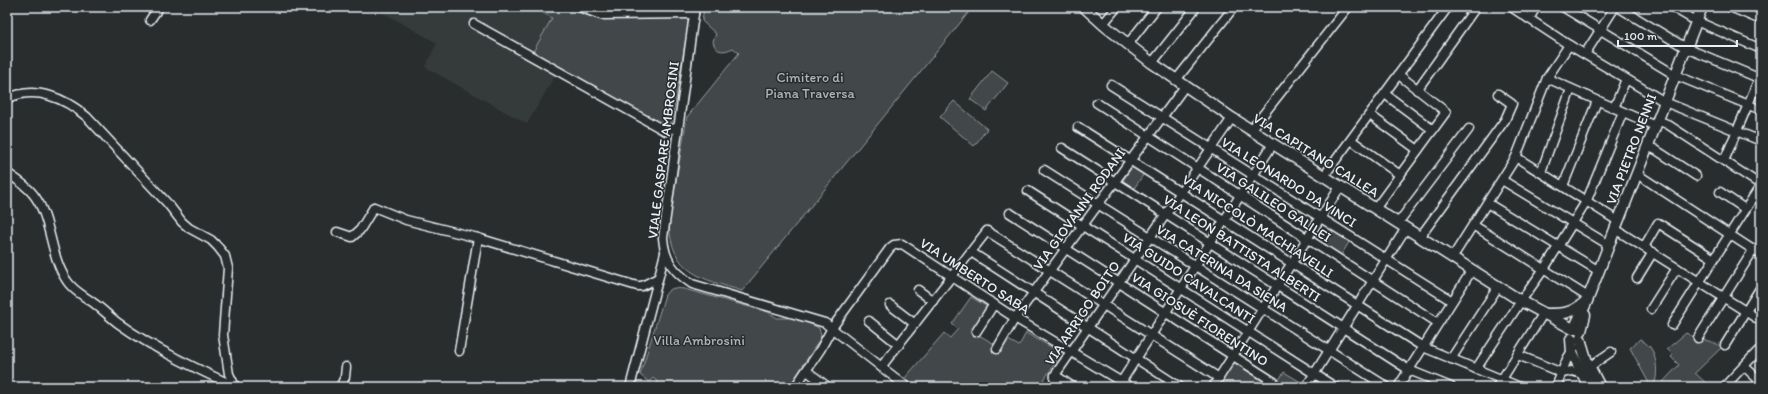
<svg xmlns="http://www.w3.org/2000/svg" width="1768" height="394" font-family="Itim,sans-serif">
<rect width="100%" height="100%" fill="#2a2d2e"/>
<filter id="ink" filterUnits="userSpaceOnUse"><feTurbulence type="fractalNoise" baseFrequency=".025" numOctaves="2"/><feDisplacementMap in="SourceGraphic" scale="8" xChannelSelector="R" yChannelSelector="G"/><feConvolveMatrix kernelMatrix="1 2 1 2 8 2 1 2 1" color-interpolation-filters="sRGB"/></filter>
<g filter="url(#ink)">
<path fill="#363a3b" d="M373,7H533L552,18L533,52L560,67L527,124L425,67L437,43Z"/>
<g fill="#424648" stroke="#959ca0">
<path d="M533,7H691L672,122L667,124H660L533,52L552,18Z"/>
<path d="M704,7H973L742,291C701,278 671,274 669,222L687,117L739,53L733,48C723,53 715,52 713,41L716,34L702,21Z"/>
<path d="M992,71L1008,83L986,111L970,99Z"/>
<path d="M954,101L987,129L974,146L940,117Z"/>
<path d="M1134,164L1145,172L1133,190L1122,182Z"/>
<path d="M1335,229L1351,239L1340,257L1324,246Z"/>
<path d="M674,288L684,289L768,312L777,318H798L819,328L821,335L820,339L789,387H664L653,378L649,382L640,375L665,295L669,290Z"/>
<path d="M971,297L991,309L979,335L996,345L1001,336L1019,346L1026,333L1062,353L1039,387H915L904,379L944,333L950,338L958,329L952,324Z"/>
<path d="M1686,333C1697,340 1710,339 1722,347L1695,373L1707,384L1704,387H1663L1661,384L1679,365L1671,357L1673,355L1667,349Z"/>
<path d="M1640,339C1643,341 1647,344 1650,347C1657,356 1659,377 1653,387H1651L1630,348Z"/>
<path d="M1234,362L1272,387H1218Z"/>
<path d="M1284,372L1309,387H1274Z"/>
</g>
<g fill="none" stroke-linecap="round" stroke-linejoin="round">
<defs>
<g id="minor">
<path d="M579,7L601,15L694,14"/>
<path d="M695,7L663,238C665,261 673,271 692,284L825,323L907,387"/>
<path d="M1511,7L1569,45L1665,102L1761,141"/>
<path d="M1563,7L1675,75L1761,110"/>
<path d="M1618,7L1686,48L1761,79"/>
<path d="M1672,7L1696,21L1761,49"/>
<path d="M1730,7L1761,20"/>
<path d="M1529,19L1536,7"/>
<path d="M150,20L159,7"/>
<path d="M474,24L660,128L666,131L678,127"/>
<path d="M1103,24L1117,7"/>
<path d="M1128,44L1157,7"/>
<path d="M1585,54L1615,7"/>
<path d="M1152,63L1194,10L1191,7"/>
<path d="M1547,78L1655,126"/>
<path d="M1176,80L1234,7"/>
<path d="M1111,85L1452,301"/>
<path d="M1417,90L1476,7"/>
<path d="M1385,94L1433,130"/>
<path d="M7,99C35,85 65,98 87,117L168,204L182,222L189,228L211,240L218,247L225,256L228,268L223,335L229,374L235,386"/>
<path d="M1097,103L1438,323"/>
<path d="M1614,108L1626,79"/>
<path d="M1370,115L1418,150"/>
<path d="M1657,120L1667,124L1761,185"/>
<path d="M1078,127L1423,347L1520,387"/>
<path d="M1251,130L1348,7"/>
<path d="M1351,140L1400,175"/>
<path d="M1647,146L1656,150L1696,176"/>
<path d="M1062,148L1409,370L1451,387"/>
<path d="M1516,157L1618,221"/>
<path d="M1724,161L1761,74"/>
<path d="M1044,170L1387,387"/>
<path d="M1541,172L1571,89"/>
<path d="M7,173C16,179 26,185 33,194C52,217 49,255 67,281C74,292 85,296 95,304C103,310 110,317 118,323C154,349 195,368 236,387"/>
<path d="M1637,174L1761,255"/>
<path d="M1324,176L1448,7"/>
<path d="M1502,180L1609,245"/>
<path d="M1563,186L1597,101"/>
<path d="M1028,191L1335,387"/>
<path d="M1720,192L1745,209"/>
<path d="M1487,203L1599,271"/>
<path d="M1375,209L1446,112L1399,75"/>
<path d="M1010,213L1274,382"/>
<path d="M1398,223L1469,129"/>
<path d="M1473,225L1588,297"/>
<path d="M1615,229L1761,321"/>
<path d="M337,232L352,237L360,230L374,207L406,220L478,238L637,286H642L658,278"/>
<path d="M1420,237L1505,120L1512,104L1498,94"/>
<path d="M1644,247L1658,223L1714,259"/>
<path d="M971,252L1180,387"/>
<path d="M1452,258L1516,157L1547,78L1569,45"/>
<path d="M1637,278L1653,252"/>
<path d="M918,290L933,301"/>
<path d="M890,305L915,324"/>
<path d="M1651,309L1677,268"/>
<path d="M869,321L899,345"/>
<path d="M1672,325L1761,185"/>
<path d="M976,332L994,304"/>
<path d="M1698,338L1754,249"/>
<path d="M1725,345L1761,287"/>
<path d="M997,349L1015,318L1185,86"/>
<path d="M459,351L478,238"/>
<path d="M1518,355L1562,373L1572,371L1582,374"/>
<path d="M1451,359L1498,287"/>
<path d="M1744,366L1761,382"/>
<path d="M881,367L987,231L1219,378"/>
<path d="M1589,367L1611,352"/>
<path d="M1476,369L1521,301L1544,269L1587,200L1623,112"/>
<path d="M807,371L828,387"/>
<path d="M1055,375L1073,387"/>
<path d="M1308,384L1406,228"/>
<path d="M340,387L345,377L346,367"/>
<path d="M630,387L665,253"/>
<path d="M795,387L820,350L832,328L890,248L894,245L902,244L1015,318L1130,387"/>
<path d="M1054,387L1055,375L1071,352L1232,118"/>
<path d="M1118,387L1273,144"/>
<path d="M1213,387L1340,187"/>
<path d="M1398,387L1472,270"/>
<path d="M1497,387L1543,314"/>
<path d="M1556,387L1567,359L1574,348"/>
<path d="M1724,387L1758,351"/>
</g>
<g id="major">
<path d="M1084,7L1105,26L1152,63L1232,118L1521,301L1573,329"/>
<path d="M1545,314C1563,314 1570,314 1584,303"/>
<path d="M1574,329L1587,301L1702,7"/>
<path d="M1581,331L1585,315"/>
<path d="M1571,339L1572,352L1589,387"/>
<path d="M1580,339L1587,362L1600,387"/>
</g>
</defs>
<use href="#minor" stroke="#e8f1f8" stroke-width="11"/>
<use href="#major" stroke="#e8f1f8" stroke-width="13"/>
<use href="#minor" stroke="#2a2d2e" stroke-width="8"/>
<use href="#major" stroke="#2a2d2e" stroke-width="10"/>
</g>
</g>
<g text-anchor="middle" stroke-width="3" stroke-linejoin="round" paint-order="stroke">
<g font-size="14" fill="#aeb5ba" stroke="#2a2d2e">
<text x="810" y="82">Cimitero di<tspan x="810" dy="16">Piana Traversa</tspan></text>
<text x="699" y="345">Villa Ambrosini</text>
</g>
<g font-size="14" fill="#e8f1f8" stroke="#2a2d2e">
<text transform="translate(1631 149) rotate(-69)" y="5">VIA PIETRO NENNI</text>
<text transform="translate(663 150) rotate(-83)" y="5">VIALE GASPARE AMBROSINI</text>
<text transform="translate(1316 155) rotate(32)" y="5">VIA CAPITANO CALLEA</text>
<text transform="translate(1289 182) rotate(32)" y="5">VIA LEONARDO DA VINCI</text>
<text transform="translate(1274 202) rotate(33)" y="5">VIA GALILEO GALILEI</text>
<text transform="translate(1079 209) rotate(-54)" y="5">VIA GIOVANNI RODANI</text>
<text transform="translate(1258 226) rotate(33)" y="5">VIA NICCOLÒ MACHIAVELLI</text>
<text transform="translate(1242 248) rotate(33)" y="5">VIA LEON BATTISTA ALBERTI</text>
<text transform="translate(1222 268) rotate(32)" y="5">VIA CATERINA DA SIENA</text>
<text transform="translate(975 276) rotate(33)" y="5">VIA UMBERTO SABA</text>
<text transform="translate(1189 278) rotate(33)" y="5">VIA GUIDO CAVALCANTI</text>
<text transform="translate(1082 313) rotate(-56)" y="5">VIA ARRIGO BOITO</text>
<text transform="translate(1200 319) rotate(33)" y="5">VIA GIOSUÈ FIORENTINO</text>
</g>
</g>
<rect width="1768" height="394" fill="none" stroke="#2a2d2e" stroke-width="24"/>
<rect x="12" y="12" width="1744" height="370" fill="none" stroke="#e8f1f8" stroke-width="1.5" filter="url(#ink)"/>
<path d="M1618 40v6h119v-6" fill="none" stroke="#e8f1f8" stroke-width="2"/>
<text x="1624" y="40" font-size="12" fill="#e8f1f8" stroke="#2a2d2e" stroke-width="3" paint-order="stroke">100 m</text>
</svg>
